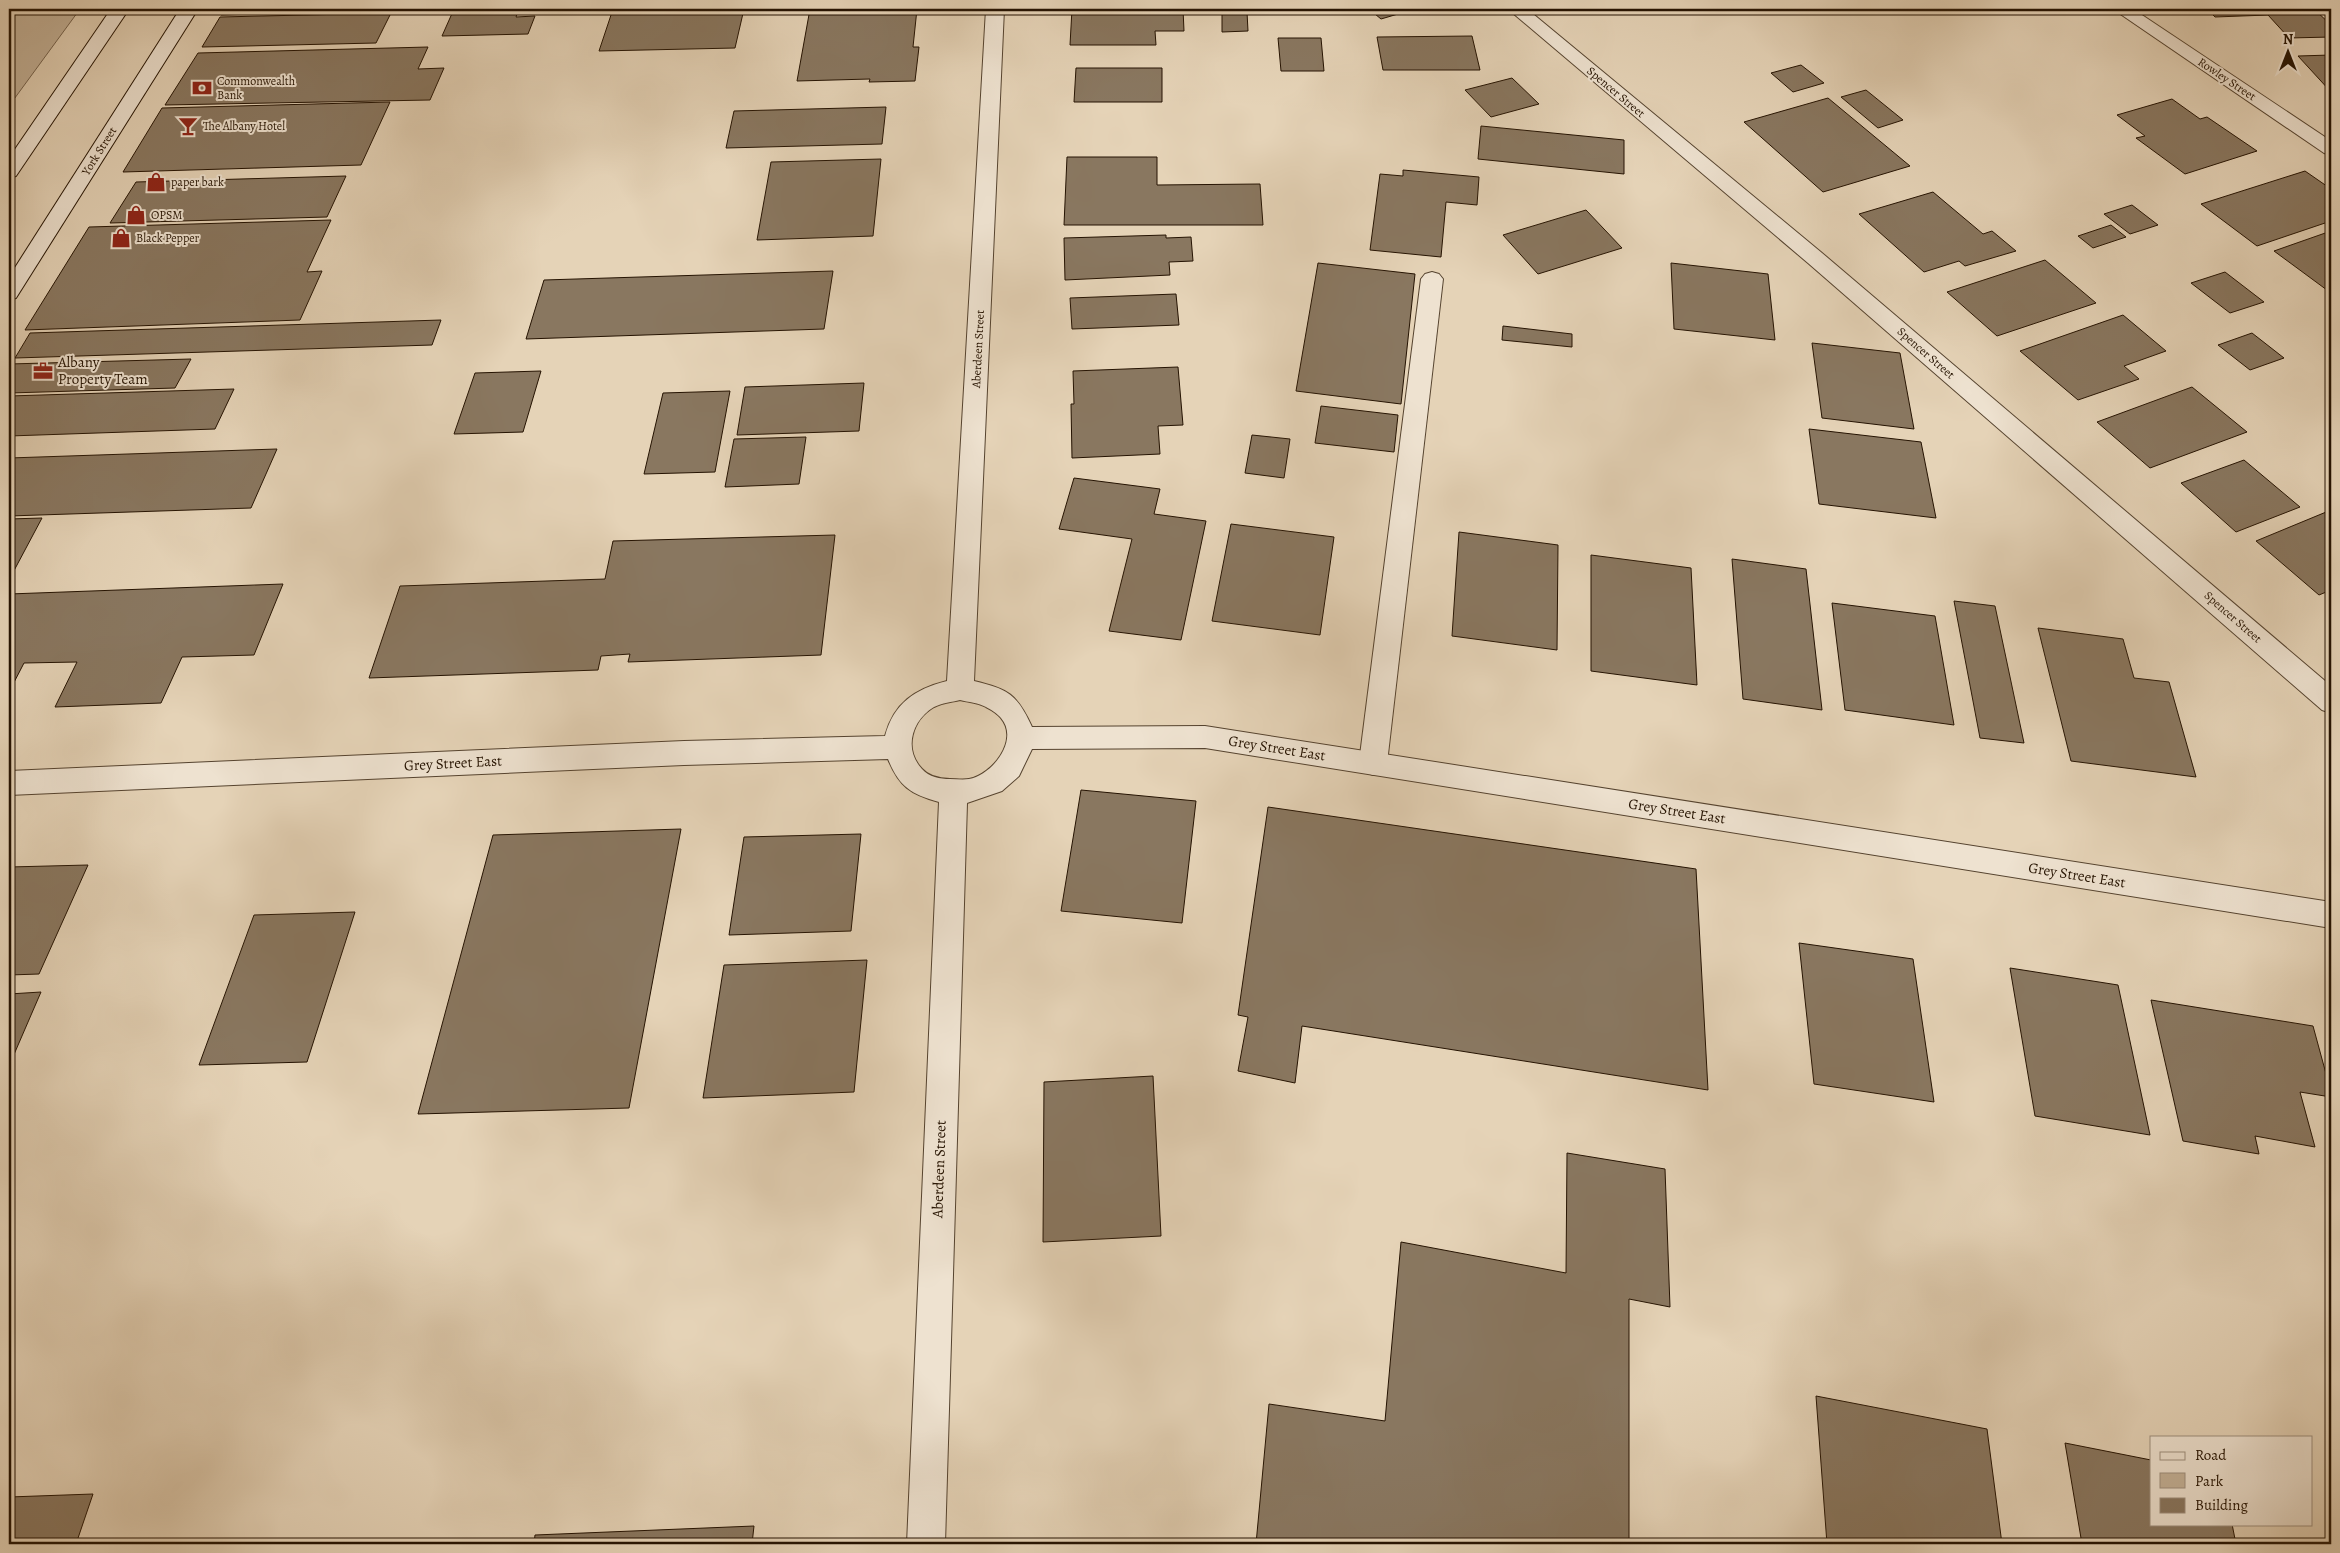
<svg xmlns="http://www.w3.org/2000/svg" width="2340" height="1553" font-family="Alegreya,serif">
<rect width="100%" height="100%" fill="#e5d3b7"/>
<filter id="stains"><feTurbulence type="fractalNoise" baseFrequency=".004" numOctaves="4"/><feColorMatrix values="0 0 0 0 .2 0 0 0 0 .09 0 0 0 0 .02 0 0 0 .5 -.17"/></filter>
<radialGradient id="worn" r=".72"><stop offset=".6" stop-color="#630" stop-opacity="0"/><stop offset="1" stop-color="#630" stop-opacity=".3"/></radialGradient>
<path fill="#c4b298" stroke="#74624d" d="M9,9H80L9,106Z"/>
<g fill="#897760" stroke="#251302">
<path d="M224,9H357L356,11L221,15Z"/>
<path d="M454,9H519L516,17L535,16L528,34L442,36Z"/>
<path d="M613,9H744L735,48L599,51Z"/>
<path d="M810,9H917L913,47H919L915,81L869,82L870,79L797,81Z"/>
<path d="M1072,9H1183L1184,31H1155L1156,45H1070Z"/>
<path d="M1369,9H1415L1381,19Z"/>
<path d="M2207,9H2314L2331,25V37L2289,38L2268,15L2215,17Z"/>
<path d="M1222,12H1247L1248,31L1222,32Z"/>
<path d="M391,13L376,43L202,47L220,17Z"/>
<path d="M1472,36L1480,70H1383L1377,37Z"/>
<path d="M1278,38H1321L1324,71H1281Z"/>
<path d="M428,47L418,69L444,68L430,100L165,105L198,53Z"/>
<path d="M2331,55V92L2298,56Z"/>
<path d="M1801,65L1824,83L1793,92L1771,73Z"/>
<path d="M1076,68H1162V102H1074Z"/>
<path d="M1512,78L1539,104L1491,117L1465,90Z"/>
<path d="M1866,90L1903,120L1878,128L1841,97Z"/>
<path d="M1828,98L1910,166L1823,192L1744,122Z"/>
<path d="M2172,99L2200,119L2207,117L2257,151L2185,174L2136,138L2145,136L2117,115Z"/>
<path d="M390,102L361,165L123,172L162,108Z"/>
<path d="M886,107L882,144L726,148L734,111Z"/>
<path d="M1481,126L1624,140V174L1478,159Z"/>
<path d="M1067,157H1157V185L1260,184L1263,225H1064Z"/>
<path d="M881,159L873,236L757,240L771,162Z"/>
<path d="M1403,170L1479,177L1477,205L1446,202L1441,257L1370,250L1380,174L1403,176Z"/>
<path d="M2305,171L2331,189V221L2257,246L2201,204Z"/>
<path d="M346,176L327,217L110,223L136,182Z"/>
<path d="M1933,192L1983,234L1992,231L2016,251L1965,266L1959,261L1924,272L1859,214Z"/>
<path d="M2132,205L2158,225L2130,234L2104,214Z"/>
<path d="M1586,210L1622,248L1538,274L1503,235Z"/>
<path d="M331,220L307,272L322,271L300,320L25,330L89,227Z"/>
<path d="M2111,225L2126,237L2093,248L2078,236Z"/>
<path d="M2331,231V293L2274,251Z"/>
<path d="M1166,235V238L1191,237L1193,261L1169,262L1170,275L1065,280L1064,238Z"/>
<path d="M2045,260L2096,303L1997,336L1947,292Z"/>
<path d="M1318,263L1415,274L1401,404L1296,391Z"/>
<path d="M1671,263L1768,274L1775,340L1674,329Z"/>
<path d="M833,271L824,329L526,339L544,280Z"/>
<path d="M2225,272L2264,302L2230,313L2191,283Z"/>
<path d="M1176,294L1179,325L1072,329L1070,298Z"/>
<path d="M2123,315L2166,351L2124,366L2139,379L2078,400L2020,351Z"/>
<path d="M441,320L432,345L15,358L30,333Z"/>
<path d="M1503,326L1572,334V347L1502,340Z"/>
<path d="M2252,333L2284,358L2250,370L2218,345Z"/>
<path d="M1812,343L1900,353L1914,429L1822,418Z"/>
<path d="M191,359L175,388L9,393V364Z"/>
<path d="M1178,367L1183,425L1158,426L1160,454L1072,458L1071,404H1074L1073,371Z"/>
<path d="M541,371L523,432L454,434L475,373Z"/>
<path d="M864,383L859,431L737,435L745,387Z"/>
<path d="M2192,387L2247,432L2150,468L2097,422Z"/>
<path d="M234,389L215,429L9,436V396Z"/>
<path d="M730,391L715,472L644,474L663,393Z"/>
<path d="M1321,406L1398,415L1394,452L1315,443Z"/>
<path d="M1809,429L1921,442L1936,518L1819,504Z"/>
<path d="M1252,435L1290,439L1284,478L1245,473Z"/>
<path d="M806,437L799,484L725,487L734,439Z"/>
<path d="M277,449L251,508L9,516V458Z"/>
<path d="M2244,460L2300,507L2236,532L2181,483Z"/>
<path d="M1074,478L1160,489L1154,514L1206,521L1181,640L1109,631L1132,539L1059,529Z"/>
<path d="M2331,510V590L2319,595L2256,541Z"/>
<path d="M42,518L9,580V519Z"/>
<path d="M1231,524L1334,537L1320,635L1212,621Z"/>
<path d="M1459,532L1558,545L1557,650L1452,636Z"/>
<path d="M835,535L821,655L628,662L630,654L601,656L598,670L369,678L400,586L605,579L613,541Z"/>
<path d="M1591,555L1691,568L1697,685L1591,671Z"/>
<path d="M1732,559L1806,569L1822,710L1743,699Z"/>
<path d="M283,584L254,655L182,657L161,703L55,707L77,662L24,663L9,692V594Z"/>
<path d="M1954,601L1995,606L2024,743L1980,738Z"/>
<path d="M1832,603L1935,616L1954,725L1845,710Z"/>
<path d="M2038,628L2123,639L2134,678L2169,682L2196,777L2071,761Z"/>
<path d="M1081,790L1196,801L1182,923L1061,911Z"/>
<path d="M1268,807L1696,869L1708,1090L1302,1026L1295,1083L1238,1071L1248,1017L1238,1015Z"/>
<path d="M681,829L629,1108L418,1114L493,835Z"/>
<path d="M861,834L851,931L729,935L744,837Z"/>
<path d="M88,865L39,974L9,975V867Z"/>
<path d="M355,912L307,1062L199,1065L254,915Z"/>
<path d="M1799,943L1913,959L1934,1102L1814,1084Z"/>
<path d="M867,960L854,1092L703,1098L724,965Z"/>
<path d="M2010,968L2118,985L2150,1135L2035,1116Z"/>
<path d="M41,992L9,1066V994Z"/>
<path d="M2151,1000L2313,1026L2331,1092V1097L2300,1092L2315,1147L2255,1136L2259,1154L2183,1141Z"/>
<path d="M1153,1076L1161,1236L1043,1242L1044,1082Z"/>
<path d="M1567,1153L1665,1169L1670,1307L1629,1299V1544H1256L1269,1404L1385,1421L1401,1242L1566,1273Z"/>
<path d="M1816,1396L1987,1429L2002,1544H1827Z"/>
<path d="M2065,1443L2151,1460V1524H2232L2236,1544H2082Z"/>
<path d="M93,1494L76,1544H9V1497Z"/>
<path d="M754,1526L752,1544H534L535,1535Z"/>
</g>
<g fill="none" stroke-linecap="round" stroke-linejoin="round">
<defs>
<path id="service" d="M1432,272L1439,274L1443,279L1387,763L1383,771L1373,775L1363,771L1359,763L1421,279L1425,274Z"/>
<g id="minor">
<path d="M986,9H1004L974,681C1008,689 1017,694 1032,727L1205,726L2331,902V928L1205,748L1032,749L1019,776L1002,791L967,803L945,1544H907L939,802C910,794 899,786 888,759L684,765L9,795V771L684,741L885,736C894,703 915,689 947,681ZM960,700C968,702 979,703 986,707C990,709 998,714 1001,718C1020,740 992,775 969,779C963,780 956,779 950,779C940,779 929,777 922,769C903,749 912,720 934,707C942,703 952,702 960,700Z"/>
<path d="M1508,9H1527L1822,253L2331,686V713L2322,710L1808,263Z"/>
<path d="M2113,9H2133L2331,141V155L2324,153Z"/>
</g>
<g id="secondary">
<path d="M111,9H129L16,176L9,178V158Z"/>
<path d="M180,9H198L16,298L9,300V277Z"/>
</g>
</defs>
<use href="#service" stroke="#55432f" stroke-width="2"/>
<use href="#minor" stroke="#55432f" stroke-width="2"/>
<use href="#secondary" stroke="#251302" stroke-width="2"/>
<use href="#service" fill="#eee2d0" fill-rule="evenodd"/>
<use href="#minor" fill="#eee2d0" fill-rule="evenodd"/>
<use href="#secondary" fill="#eee2d0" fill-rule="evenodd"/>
</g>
<defs>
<symbol id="bank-bare" viewBox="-9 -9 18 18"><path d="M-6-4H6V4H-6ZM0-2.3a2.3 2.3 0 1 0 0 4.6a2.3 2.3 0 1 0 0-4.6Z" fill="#8f2418" stroke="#eee2d0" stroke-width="2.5" paint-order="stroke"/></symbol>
<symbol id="bar-bare" viewBox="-9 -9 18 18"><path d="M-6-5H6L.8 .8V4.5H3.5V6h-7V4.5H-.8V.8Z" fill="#8f2418" stroke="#eee2d0" stroke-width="2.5" paint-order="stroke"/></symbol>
<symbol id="shop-bare" viewBox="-9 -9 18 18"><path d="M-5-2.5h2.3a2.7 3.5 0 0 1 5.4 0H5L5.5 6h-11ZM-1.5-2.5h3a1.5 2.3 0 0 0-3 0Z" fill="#8f2418" stroke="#eee2d0" stroke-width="2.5" paint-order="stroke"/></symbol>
<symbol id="office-bare" viewBox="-9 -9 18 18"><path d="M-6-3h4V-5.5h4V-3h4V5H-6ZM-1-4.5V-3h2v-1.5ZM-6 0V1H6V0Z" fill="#8f2418" stroke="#eee2d0" stroke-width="2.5" paint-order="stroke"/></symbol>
</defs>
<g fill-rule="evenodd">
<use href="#bank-bare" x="188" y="74" width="28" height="28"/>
<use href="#bar-bare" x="174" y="112" width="28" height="28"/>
<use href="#shop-bare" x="142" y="168" width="28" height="28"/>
<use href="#shop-bare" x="122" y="201" width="28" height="28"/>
<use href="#shop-bare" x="107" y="224" width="28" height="28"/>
<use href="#office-bare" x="29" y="357" width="28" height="28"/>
</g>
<g text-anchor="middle" stroke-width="4" stroke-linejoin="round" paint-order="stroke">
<g font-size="12" fill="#251302" stroke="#eee2d0">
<text transform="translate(2227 79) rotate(34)" y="4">Rowley Street</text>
<text transform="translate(1616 92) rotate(40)" y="4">Spencer Street</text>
<text transform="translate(99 151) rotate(-58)" y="4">York Street</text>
<text transform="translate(978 349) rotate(-87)" y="4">Aberdeen Street</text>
<text transform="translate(1926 353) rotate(41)" y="4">Spencer Street</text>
<text transform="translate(2233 617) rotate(41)" y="4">Spencer Street</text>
</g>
<g font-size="12" fill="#251302" stroke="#eee2d0" text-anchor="start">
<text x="217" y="85">Commonwealth<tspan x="217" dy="14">Bank</tspan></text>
<text x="203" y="130">The Albany Hotel</text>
<text x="171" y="186">paper bark</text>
<text x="151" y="219">OPSM</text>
<text x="136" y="242">Black Pepper</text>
</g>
<g font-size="15" fill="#251302" stroke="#eee2d0" text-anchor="start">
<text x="58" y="367">Albany<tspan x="58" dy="17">Property Team</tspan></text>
</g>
<g font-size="15" fill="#251302" stroke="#eee2d0">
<text transform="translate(1277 748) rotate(9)" y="5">Grey Street East</text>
<text transform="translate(453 763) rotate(-3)" y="5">Grey Street East</text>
<text transform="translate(1677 811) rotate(9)" y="5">Grey Street East</text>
<text transform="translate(2077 875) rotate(9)" y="5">Grey Street East</text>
<text transform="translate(939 1169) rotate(-88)" y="5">Aberdeen Street</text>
</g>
</g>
<rect width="2340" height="1553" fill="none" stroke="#e5d3b7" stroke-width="30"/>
<rect x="10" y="10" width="2320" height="1533" fill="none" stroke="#251302" stroke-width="2.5"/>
<rect x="15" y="15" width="2310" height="1523" fill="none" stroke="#251302"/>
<rect x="2150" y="1436" width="162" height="90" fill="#eee2d0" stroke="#9e8f7e"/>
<rect x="2160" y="1452" width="25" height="8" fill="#eee2d0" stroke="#9e8f7e"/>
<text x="2195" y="1460" font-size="15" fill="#251302">Road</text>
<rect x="2160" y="1473" width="25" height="15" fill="#c4b298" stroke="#9e8f7e"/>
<text x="2195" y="1486" font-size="15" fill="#251302">Park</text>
<rect x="2160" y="1498" width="25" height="15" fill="#897760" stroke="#9e8f7e"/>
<text x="2195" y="1510" font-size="15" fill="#251302">Building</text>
<g transform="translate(2288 52)" stroke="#eee2d0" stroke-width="4" paint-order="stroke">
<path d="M0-4L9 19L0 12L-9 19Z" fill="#251302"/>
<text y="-8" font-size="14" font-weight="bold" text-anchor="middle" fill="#251302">N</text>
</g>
<rect width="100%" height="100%" filter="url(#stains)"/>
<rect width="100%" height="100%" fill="url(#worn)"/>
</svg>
